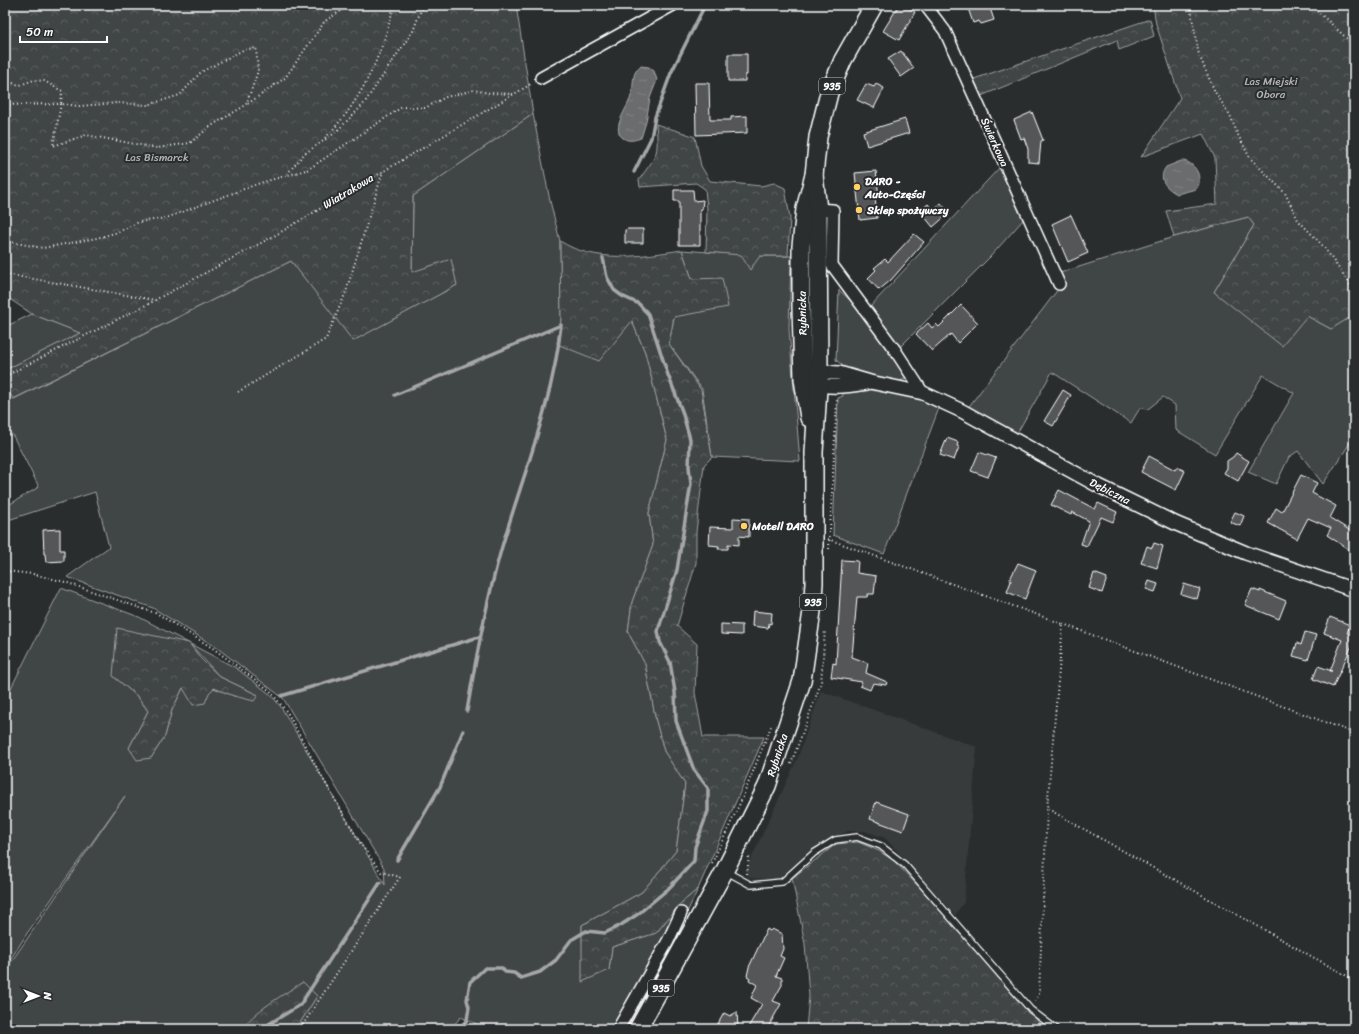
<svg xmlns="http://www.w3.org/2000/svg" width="1359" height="1034" font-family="Sriracha,sans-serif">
<defs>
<pattern id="forest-crowns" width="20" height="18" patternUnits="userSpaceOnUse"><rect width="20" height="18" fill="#414445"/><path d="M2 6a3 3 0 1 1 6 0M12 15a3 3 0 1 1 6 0" fill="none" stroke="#5e6061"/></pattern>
<pattern id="water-ripples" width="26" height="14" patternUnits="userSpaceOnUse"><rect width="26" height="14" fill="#6a6c6d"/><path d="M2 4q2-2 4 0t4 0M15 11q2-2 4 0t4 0" fill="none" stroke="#808283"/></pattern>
</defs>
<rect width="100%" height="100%" fill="#2a2d2e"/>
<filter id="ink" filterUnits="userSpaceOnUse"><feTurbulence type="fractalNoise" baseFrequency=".025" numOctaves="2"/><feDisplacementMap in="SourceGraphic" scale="8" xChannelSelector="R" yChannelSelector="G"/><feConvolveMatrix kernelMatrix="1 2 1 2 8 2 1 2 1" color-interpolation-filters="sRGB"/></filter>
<g filter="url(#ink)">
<path fill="#373a3b" d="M821,691L977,747L964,902L955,915L885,838L865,831H848L821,844L777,880L749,878L746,870L798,757Z"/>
<g fill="#414445" stroke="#a0a2a2" fill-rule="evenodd">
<path d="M533,114L550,201L560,241L561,320L557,343L632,321L645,352L667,440L649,513L653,545L632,602L628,632L645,664L656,721L664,751L685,784L676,851L642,892L582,925L583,981L609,970L612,947L656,933L681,903L698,889L655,980L626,1029H488L461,1017L450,1029H296L317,996L303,982C289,992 249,1015 243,1029H8L5,1026V971L125,796L28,932L5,968V700L61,588L139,617L236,668L271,695L281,707L385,885L384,868L283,698L216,647L153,608L67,577L109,547L95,492L5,521V507L39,487L12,434L5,437V384L14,399L291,261L354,340L457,285L412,272L413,196ZM189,643L220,677L258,695L234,696L214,688L209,693L183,688L172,710L165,736L151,758L129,748L148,711L138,697L113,676Z"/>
<path d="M1000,167L1023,220L990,257L897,350L868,309Z"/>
<path d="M1248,217L1254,225L1214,292L1307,316L1331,329L1350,317L1354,321V437L1323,484L1298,451L1289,457L1276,484L1248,472L1294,393L1263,375L1215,454L1176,430L1175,405L1163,397L1148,409L1140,408L1131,423L1052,372L1016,435L967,409L1062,284L1060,273L1174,237Z"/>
<path d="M682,250L760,256H791L789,329L800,461L712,457L702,389L669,344L674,317L692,279Z"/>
<path d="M839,290L863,312L908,379L892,382L843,370L842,365L836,360Z"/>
<path d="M32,314L81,333L5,370V327Z"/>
<path d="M877,389L919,399L939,408L884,554L833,535L838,398L843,396V391Z"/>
</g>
<g fill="url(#forest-crowns)" stroke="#a0a2a2">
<path d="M5,5H516L533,114L413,196L412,272L451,259L457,285L353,341L291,261L13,399L5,384V370L80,333L32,314L5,296Z"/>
<path d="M1153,5H1354V321L1349,318L1331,329L1307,316L1282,346L1214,292L1254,225L1248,217L1174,237L1166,211L1217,204L1215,158L1203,134L1141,157L1180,98L1156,24Z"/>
<path d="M1150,19L1154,36L1119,50L1117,40L981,96L974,79Z"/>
<path d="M656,124C669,129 681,131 695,137L701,166L710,181L761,186L774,183L785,188L790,218L788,256H760L750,270L741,255L706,252L707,209L705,189L696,183L640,187L639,180C657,154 659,157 656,124Z"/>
<path d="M560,241C595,264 643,256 682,250L692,279L722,278L728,307L674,317L669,344L701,390L712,457L704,465L696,532V563L677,626L697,644L695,693L703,737H764L698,889L681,903L656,933L612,947L609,970L582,982V925L642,892L676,851L685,784L664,751L656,721L645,664L628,632L632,602L653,545L649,513L667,440L645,352L632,321L599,361L557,344L561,320Z"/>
<path d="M117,628L189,643L201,659L220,677L258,695L254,701L234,696L214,688L209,693L205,703L193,705L183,688L172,710L165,736L151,758L137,760L129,748L148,711L138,697L113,676Z"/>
<path d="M858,842L879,851L894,861L921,889L1045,1029H806L809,996L805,944L792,878L836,844Z"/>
<path d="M303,982L317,996L296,1029H243C248,1015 289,991 303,982Z"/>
</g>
<g fill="url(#water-ripples)" stroke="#a6a7a7">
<path d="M641,66L649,67L654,71L657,80L650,98L646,122L641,138C635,140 629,142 623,138C610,129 628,108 631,96C635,85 630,73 641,66Z"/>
<path d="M1181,161C1194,160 1205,179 1196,189L1177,194C1166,188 1157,179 1166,167Z"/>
</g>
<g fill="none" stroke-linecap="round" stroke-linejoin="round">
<g stroke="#a6a7a7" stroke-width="3.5">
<path d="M634,172L651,138L655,117L671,73L705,5"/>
<path d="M395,395L561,325C553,402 523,475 501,550C486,603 476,657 467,711"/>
<path d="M281,696L479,637"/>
<path d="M397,860L440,787L463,731"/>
<path d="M267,1029L269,1024L300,1005L380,883"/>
<path d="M459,1029L467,1020L469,1007L467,1000L470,982L485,968H502L505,972L514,973L521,978L540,972L556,960L571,940L586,931L605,933L621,925L638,914L668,889L694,861L695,847L708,811V788L694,770L676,721L675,692L670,662L660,642L658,631L677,570L687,508L691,484L689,467L690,439L682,411L668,375L648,314L639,304L622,296L614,290L607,277L603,258"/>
</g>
</g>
<g fill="#555758" stroke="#fff">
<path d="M899,5H904L915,12L899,40L883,31Z"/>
<path d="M967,5H989L994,20L981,24L979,21L973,23Z"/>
<path d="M901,51L914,68L901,77L888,59Z"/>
<path d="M728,54H747V75H745V81H728Z"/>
<path d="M695,83H709L710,120H731V117L747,116V133L696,135Z"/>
<path d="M866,84L874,87L876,84L884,88L874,108L857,100Z"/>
<path d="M1032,112L1043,140L1041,141L1039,163L1028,162V149L1024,138L1021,139L1014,120Z"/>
<path d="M905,119L909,133L867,146L863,132Z"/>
<path d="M876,171L879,197H875L877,218L860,220L855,173Z"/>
<path d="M674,190H693L694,201L703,200L702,209L700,210V245H679V201H674Z"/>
<path d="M941,203L949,213L933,227L920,211L928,204L933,210Z"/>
<path d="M1071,215L1088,253L1068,262L1052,224Z"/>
<path d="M628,229H643V243H625V230Z"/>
<path d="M914,234L924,242L891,280L879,290L868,278L876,270L874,268L885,259L888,262Z"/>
<path d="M961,305L978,323L958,343L951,334L932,351L916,334L928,323L932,328L936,324L939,327Z"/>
<path d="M1063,390L1071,395L1053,426L1044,421Z"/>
<path d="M947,438L958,442L957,446L959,447L954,460L940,455Z"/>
<path d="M979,452L996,458L988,477L971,471Z"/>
<path d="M1236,453L1249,461L1238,481L1224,473L1227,468V461L1233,457Z"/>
<path d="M1149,456L1175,470L1177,467L1185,471L1176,490L1141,472Z"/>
<path d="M1301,475L1317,483L1312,493L1336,506L1330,518L1354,533V553L1327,535L1331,528L1308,518L1297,539L1268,523L1276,508L1282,512Z"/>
<path d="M1059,490L1095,509L1098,503L1117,512L1113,522L1101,517L1087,546L1081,544L1089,521L1072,512L1071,515L1051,505Z"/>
<path d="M1235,512L1244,516L1240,526L1230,522Z"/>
<path d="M733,518L749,519V537L739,536V545L728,544V549H718L719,546L709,545L710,527L733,528Z"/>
<path d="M60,529V550H64V561L46,562L45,554H44L43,530Z"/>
<path d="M1154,543L1163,546L1157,568L1141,563L1147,546L1152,548Z"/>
<path d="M842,560L858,561L857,573L876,576L874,594H868L867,597H857L852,657L868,663L866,673L887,682L886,685L873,683L870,690L860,686L862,682L831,677L833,663L836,664Z"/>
<path d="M1018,563L1036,570L1025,599L1007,592L1011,581L1010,579Z"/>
<path d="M1094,573L1107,578L1102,593L1089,588Z"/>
<path d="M1149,581L1158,584L1155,592L1146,589Z"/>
<path d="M1184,584L1200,589L1197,599L1181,594Z"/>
<path d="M1252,589L1260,592V590L1286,601L1279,619L1245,605Z"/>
<path d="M753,611L772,613L771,624L769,623L768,628L752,626Z"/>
<path d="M1330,617L1350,625L1347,633L1354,636V641L1333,687L1313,679L1318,666L1332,671H1330L1342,640L1324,633Z"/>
<path d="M721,624L742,625V635L721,634Z"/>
<path d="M1305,632L1316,635L1308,660L1293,656L1297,643L1301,645Z"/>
<path d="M876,802L909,814L903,831L870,819Z"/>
<path d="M767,929L770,931L772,929L782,934L783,949L780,956L784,958L776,976L782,978V985L773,1001L781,1004L767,1029H747L762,1004L751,998L757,985L749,980L750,978L747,976L749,967Z"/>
<path d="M737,1012L738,1029H715L724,1013L730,1016Z"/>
</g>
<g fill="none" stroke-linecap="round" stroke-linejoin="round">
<defs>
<path id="service" d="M727,872L751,885L782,882L814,853L835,840L857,837L881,846L905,865L1031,1010L1056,1029"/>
<g id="minor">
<path d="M925,5L945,31L1059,284"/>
<path d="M541,78L673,5"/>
<path d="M813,209L833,210L832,265L895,350L923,393"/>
<path d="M618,1029L668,941L681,913"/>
</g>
<g id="tertiary">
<path d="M810,376L822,372L839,373L870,382L923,393L962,411L1097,485L1177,524L1246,553L1354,590"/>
<path d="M809,382C829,389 847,386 867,383"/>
</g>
<g id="primary">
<path d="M809,418L803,379L801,306V246L805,209L814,175L818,137L829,93L843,60L874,5"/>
<path d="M638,1029L725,870L767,786L802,681L812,611L814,583V452L819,373L818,210L814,175"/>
</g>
</defs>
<use href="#service" stroke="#fff" stroke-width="8"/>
<use href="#minor" stroke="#fff" stroke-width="14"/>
<use href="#tertiary" stroke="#fff" stroke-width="16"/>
<use href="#primary" stroke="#fff" stroke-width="20"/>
<g stroke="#fff" stroke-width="2" stroke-dasharray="1 3" stroke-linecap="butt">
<path d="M1190,5L1199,55L1215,92L1230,115L1236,131L1250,158L1285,193L1298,220L1323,246L1354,290"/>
<path d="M1311,5L1354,45"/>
<path d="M5,81L20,85L34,80L44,81L62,91L61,104L79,106L118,103L148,105L180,95L201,72L243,50L256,48L258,71L246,105L285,78L325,21L350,5"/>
<path d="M5,105L61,104L53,146L86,135L157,148L190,143L211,126L246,105"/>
<path d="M325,138C362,101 382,55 394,5"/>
<path d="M307,170L402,107L425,108L446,97L474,90L490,93L513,94"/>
<path d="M287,174L304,154L335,133L363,105L413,31L423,5"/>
<path d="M5,241L43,248L97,238L118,232L139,222L166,218L260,183L306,170"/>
<path d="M5,274L155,300L274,236L531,84"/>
<path d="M5,376L154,301"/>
<path d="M238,392L326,339L346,292L383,171"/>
<path d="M828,539L1063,624L1047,809L1039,994L1035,1002"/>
<path d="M829,549L837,398"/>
<path d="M5,571L33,574L65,582L158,614L214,649L270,691L287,712L322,777L362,846L381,872L400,877L300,1029"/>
<path d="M1063,624L1354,733"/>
<path d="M791,764L821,683L825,630"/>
<path d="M1048,809L1354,980"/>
<path d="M712,863L742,799L772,724"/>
<path d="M747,874L749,855"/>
</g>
<use href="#service" stroke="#2a2d2e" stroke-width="5.5"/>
<use href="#minor" stroke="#2a2d2e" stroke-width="11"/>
<use href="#tertiary" stroke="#2a2d2e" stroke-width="13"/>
<use href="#primary" stroke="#2a2d2e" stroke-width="17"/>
</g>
</g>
<g fill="#ffd166" stroke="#2a2d2e" stroke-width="1.5">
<circle cx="857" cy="187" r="4"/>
<circle cx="859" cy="210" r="4"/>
<circle cx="744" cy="526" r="4"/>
</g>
<g text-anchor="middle" stroke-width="4" stroke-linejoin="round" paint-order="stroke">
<g fill="#2a2d2e" stroke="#bfc0c0" stroke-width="1">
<rect x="819" y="78" width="26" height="16" rx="3"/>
<rect x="800" y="594" width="26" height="16" rx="3"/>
<rect x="648" y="980" width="26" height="16" rx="3"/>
</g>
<g font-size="10" font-weight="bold" fill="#fff">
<text x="832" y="90">935</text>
<text x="813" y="606">935</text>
<text x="661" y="992">935</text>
</g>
<g font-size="11" fill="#b3b4b5" stroke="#2a2d2e">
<text x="1271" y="85">Las Miejski<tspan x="1271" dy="13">Obora</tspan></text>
<text x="157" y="161">Las Bismarck</text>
</g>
<g font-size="11" fill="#fff" stroke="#2a2d2e">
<text transform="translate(995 142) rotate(66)" y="4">Świerkowa</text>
<text transform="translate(348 191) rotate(-31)" y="4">Wiatrakowa</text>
<text transform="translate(802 313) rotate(-91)" y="4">Rybnicka</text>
<text transform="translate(1110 491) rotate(27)" y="4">Dębiczna</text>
<text transform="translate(777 755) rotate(-72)" y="4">Rybnicka</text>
</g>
<g font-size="11" font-weight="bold" fill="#fff" stroke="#2a2d2e" text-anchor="start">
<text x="865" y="185">DARO -<tspan x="865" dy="13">Auto-Części</tspan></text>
<text x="867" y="214">Sklep spożywczy</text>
<text x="752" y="530">Motell DARO</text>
</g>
</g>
<rect width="1359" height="1034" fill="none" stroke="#2a2d2e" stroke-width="20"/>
<rect x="10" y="10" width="1339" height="1014" fill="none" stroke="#fff" stroke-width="1.5" filter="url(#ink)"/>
<g transform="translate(38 996) rotate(90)" stroke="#2a2d2e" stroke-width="3" paint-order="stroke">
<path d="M0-3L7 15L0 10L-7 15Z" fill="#ffffff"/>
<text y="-6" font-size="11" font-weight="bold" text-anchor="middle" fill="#ffffff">N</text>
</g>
<path d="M20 36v6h87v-6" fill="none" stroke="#ffffff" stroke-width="2"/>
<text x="26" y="36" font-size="12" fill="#ffffff" stroke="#2a2d2e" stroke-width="3" paint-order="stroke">50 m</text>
</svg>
